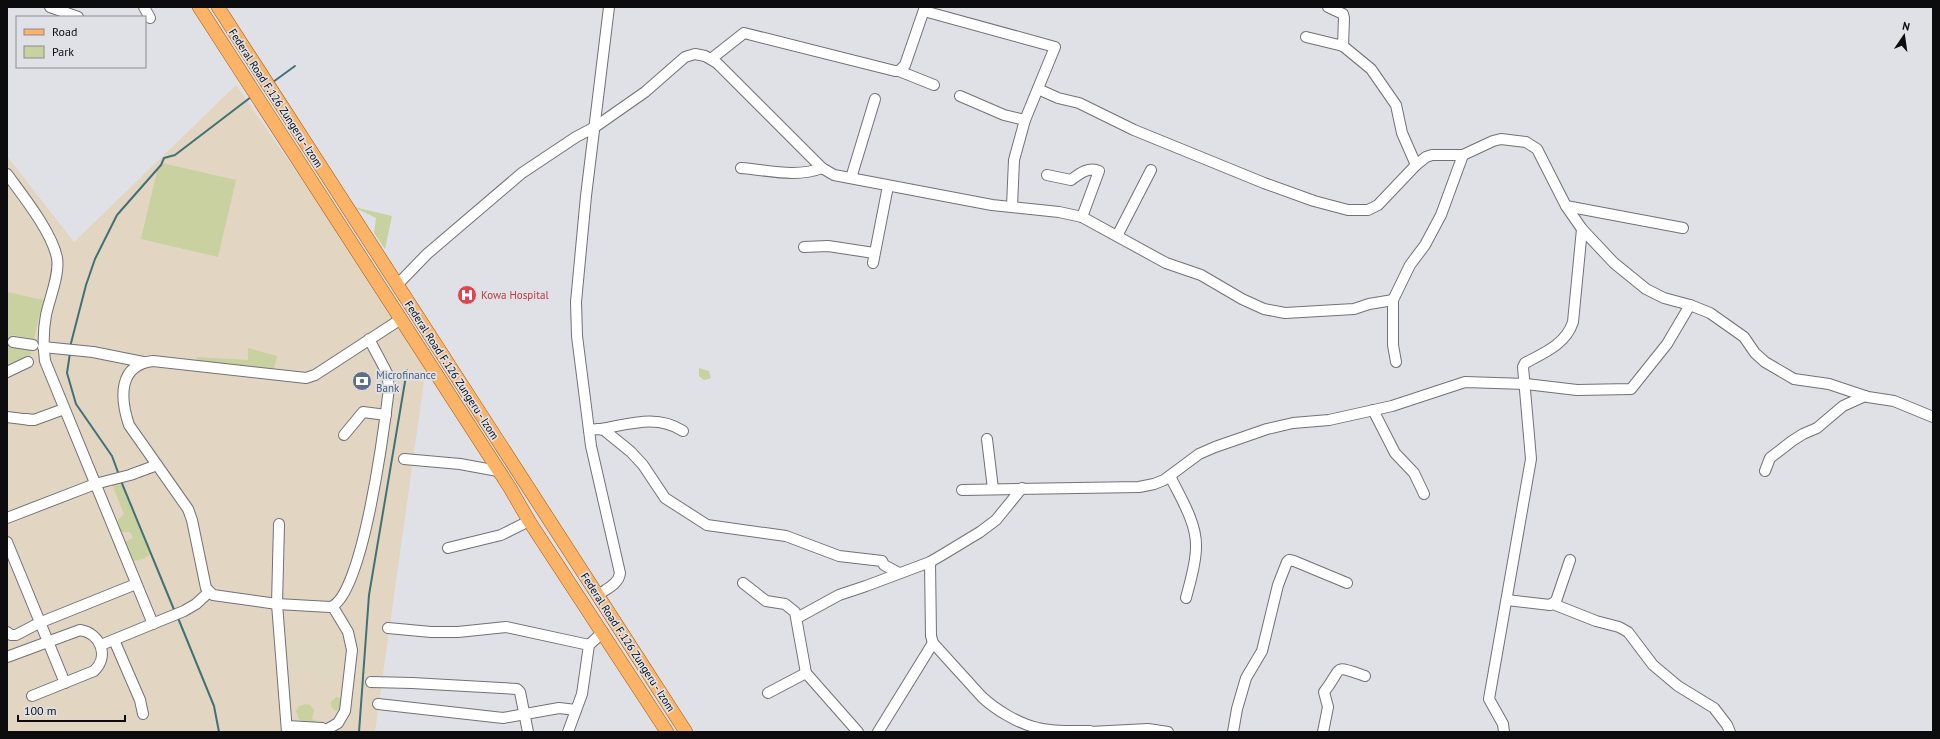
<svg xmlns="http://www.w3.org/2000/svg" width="1940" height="739" font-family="'PT Sans',sans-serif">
<rect width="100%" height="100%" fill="#e0e1e7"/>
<path fill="#e2d6c2" d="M236,85L427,360L375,732H7V156L74,242Z"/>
<path fill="#e0d7c2" d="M336,641L337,683L313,684L312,672H288V642Z"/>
<g fill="#c8d19f">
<path d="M162,163L236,180L218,257L141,239L157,171Z"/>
<path d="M354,207L392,216L385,249L374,233L376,218Z"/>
<path d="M7,292L43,300L33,342H30L29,338L13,335V338L32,346L30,357L7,366Z"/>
<path d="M248,348L277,356L273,373L195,364L197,357L248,360Z"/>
<path d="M699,368L709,371L711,378L704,380L699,376Z"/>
<path d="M111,482L121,483L150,554L144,559L133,561L124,542L133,538L130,532H118L115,523L124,514Z"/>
<path d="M336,697L343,699L341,711L334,710L331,706V702Z"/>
<path d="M305,704L310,705L314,710L312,719L327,725L305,722L299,719L296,711L299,706Z"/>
</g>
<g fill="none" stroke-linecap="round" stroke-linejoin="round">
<g stroke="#417178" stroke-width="2">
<path d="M273,82L295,66"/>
<path d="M70,347L86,285L95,259L117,215L161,165L164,158L175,155L251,97"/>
<path d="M70,353L67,373L76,404L112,456L119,475"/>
<path d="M121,481L175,612"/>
<path d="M178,618L214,706L219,732"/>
<path d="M359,732L369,595L407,370"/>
</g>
<defs>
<g id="minor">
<path d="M50,7L78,17"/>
<path d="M144,7L150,18"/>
<path d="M1328,7L1343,14L1344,18L1343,46"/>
<path d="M924,11L1055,47L1025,120L1014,160L1012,206"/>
<path d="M1306,37L1343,46L1371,69L1396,105L1402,133L1416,165"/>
<path d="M711,59L744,33L895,71H899L905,65L925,7"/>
<path d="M899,71L934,85"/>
<path d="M1038,89L1058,98L1079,103L1134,130L1264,183L1314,201L1348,210H1368L1378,205L1416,165L1426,157L1432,155H1463L1493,141L1501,139L1526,142L1537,149L1566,206L1582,229L1614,263L1646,289L1664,298L1690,305L1710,313L1744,337L1755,353L1765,362L1794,379L1829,384L1868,397L1894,401L1933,417"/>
<path d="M960,96L1004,115L1025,120"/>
<path d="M741,168C768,170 796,178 822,168"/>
<path d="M7,174C23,196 52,232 57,258C60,274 49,300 46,315C43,331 43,345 45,361L153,624"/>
<path d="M1047,175L1071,180C1079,174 1089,166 1099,171L1082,217"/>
<path d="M851,178L875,99"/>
<path d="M1566,206L1683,228"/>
<path d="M1117,236L1151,170"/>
<path d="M804,247L828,246L874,253"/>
<path d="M873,263L888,186"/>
<path d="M397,285L427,254L522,173L576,137L595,127L645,92L685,57L695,54L705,56L717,63L822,168L834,175L992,205L1059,212L1082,217L1166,263L1201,275L1242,299L1264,309L1285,313L1354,309L1369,304L1393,300"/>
<path d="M369,339L387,373L389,388C385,422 363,599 330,607L277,604L213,595L206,588L192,520L188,509L129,425C120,398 118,365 153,361L306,378L315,375L401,319"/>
<path d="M13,342L33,345"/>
<path d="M43,347L93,352L143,362"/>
<path d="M1396,362L1393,345V300L1410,265L1425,245L1441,215L1463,155"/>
<path d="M7,372L28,362"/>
<path d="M1373,410L1395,453L1414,473L1424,494"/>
<path d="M7,417L31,420"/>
<path d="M31,420L26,419L34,420L64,409"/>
<path d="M601,429C630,424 657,414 683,431"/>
<path d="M589,430L598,429L604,430L631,452L643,465L665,498L707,525L786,536L839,556L882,561L884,565L899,573"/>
<path d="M344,435L363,412L386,415"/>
<path d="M987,439L993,489"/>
<path d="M404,459L460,464L498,471"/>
<path d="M1765,471L1770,458L1792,441L1803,434L1817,428L1843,406L1865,396"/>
<path d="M1170,476C1180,497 1197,523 1196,547C1196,564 1190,582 1186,598"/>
<path d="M962,490L1139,487L1154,484L1164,480L1199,454L1215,447L1267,429L1293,423L1329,420L1392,406L1465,382L1526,384L1577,390L1631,389L1667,344L1690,305"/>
<path d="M7,518L95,484L130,475L157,465"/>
<path d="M279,524L277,604L287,732"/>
<path d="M7,542L65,683"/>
<path d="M448,548L501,535L529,521"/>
<path d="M930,562L931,636L933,643L982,697C996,710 1019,724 1038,728C1055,732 1073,731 1090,731"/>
<path d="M743,583L766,601L785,604L795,612L806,673"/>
<path d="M598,595C606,589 619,584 620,573L591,446L577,336L576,302L586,196L609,7"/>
<path d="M1507,600L1550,605L1556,601L1570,560"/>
<path d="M1553,604L1596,621L1619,627L1628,632L1653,665L1678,686L1714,708L1727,725L1730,732"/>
<path d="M797,618L839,595L866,586L930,562L942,555L980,532L996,520L1022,488"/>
<path d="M388,628L431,632H458L506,627L589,645"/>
<path d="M7,632L11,635H16L39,623L136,584"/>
<path d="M114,640L140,700L143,714"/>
<path d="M101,645L184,611L196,604L209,592"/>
<path d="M7,657L80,630C100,633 110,656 94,671L32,696"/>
<path d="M371,682L412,683L517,689L520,692L528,732"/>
<path d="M768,693L806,673L858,732"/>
<path d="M378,704L503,718L559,708L576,710"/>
<path d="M287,726L322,728L328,732"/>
<path d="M326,730L338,723L345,711L352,650L348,632L333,607"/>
<path d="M568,732L582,694L589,645L603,632"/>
<path d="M878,732L933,643"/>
<path d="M1090,732L1148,729L1168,732"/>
<path d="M1233,732L1237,709L1246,678L1262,651L1278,585L1287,562L1289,560L1294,561L1347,583"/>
<path d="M1323,732L1328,707L1324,692C1344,667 1331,664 1365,676"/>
<path d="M1504,732L1503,724L1489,699L1531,459L1523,367L1525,363C1544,353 1566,344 1573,322L1582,229"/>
</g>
<g id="major">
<path d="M199,7L510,488L529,521L667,732"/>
<path d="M218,7L686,732"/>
</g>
</defs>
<use href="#minor" stroke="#717177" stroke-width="12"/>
<use href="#major" stroke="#a55706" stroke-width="14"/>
<use href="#minor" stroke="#fff" stroke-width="10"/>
<use href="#major" stroke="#fbb367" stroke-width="13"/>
</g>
<defs>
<symbol id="hospital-disc" viewBox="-11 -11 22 22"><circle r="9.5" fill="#e0444e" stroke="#e0e1e7"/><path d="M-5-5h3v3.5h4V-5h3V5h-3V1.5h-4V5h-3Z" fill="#fff"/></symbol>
<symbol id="bank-disc" viewBox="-11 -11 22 22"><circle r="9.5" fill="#5c6f8a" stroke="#e0e1e7"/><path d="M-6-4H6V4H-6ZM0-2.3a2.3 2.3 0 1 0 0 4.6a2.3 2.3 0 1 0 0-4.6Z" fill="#fff"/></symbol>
</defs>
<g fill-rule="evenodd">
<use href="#hospital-disc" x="456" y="284" width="22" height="22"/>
<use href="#bank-disc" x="351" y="370" width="22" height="22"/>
</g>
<g text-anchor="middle" stroke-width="3.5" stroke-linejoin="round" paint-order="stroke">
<g font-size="11" fill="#0c0c0e" stroke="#e0e1e7">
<text transform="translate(276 98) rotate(57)" y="4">Federal Road F.126 Zungeru - Izom</text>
<text transform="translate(452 370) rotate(57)" y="4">Federal Road F.126 Zungeru - Izom</text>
<text transform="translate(628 642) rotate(57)" y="4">Federal Road F.126 Zungeru - Izom</text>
</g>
<g font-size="11" fill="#be3a42" stroke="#e0e1e7" text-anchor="start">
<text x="481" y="299">Kowa Hospital</text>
</g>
<g font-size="11" fill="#4e5e75" stroke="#e0e1e7" text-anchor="start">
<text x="376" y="379">Microfinance<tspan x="376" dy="13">Bank</tspan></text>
</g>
</g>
<rect width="1940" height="739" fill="none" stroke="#0c0c0e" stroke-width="16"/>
<rect x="16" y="16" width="130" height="52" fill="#e0e1e7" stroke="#8b8c90"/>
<rect x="24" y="29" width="20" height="6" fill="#fbb367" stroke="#8b8c90"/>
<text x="52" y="36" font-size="12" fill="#0c0c0e">Road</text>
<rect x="24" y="46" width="20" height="12" fill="#c8d19f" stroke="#8b8c90"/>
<text x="52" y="56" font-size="12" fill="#0c0c0e">Park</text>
<g transform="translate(1904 36) rotate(13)" stroke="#e0e1e7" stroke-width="3" paint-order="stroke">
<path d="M0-3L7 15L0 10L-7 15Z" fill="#0c0c0e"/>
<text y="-6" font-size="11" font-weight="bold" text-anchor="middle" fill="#0c0c0e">N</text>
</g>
<path d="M18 715v6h107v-6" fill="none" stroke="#0c0c0e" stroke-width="2"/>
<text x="24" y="715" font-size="12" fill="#0c0c0e" stroke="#e0e1e7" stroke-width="3" paint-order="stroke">100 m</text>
</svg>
